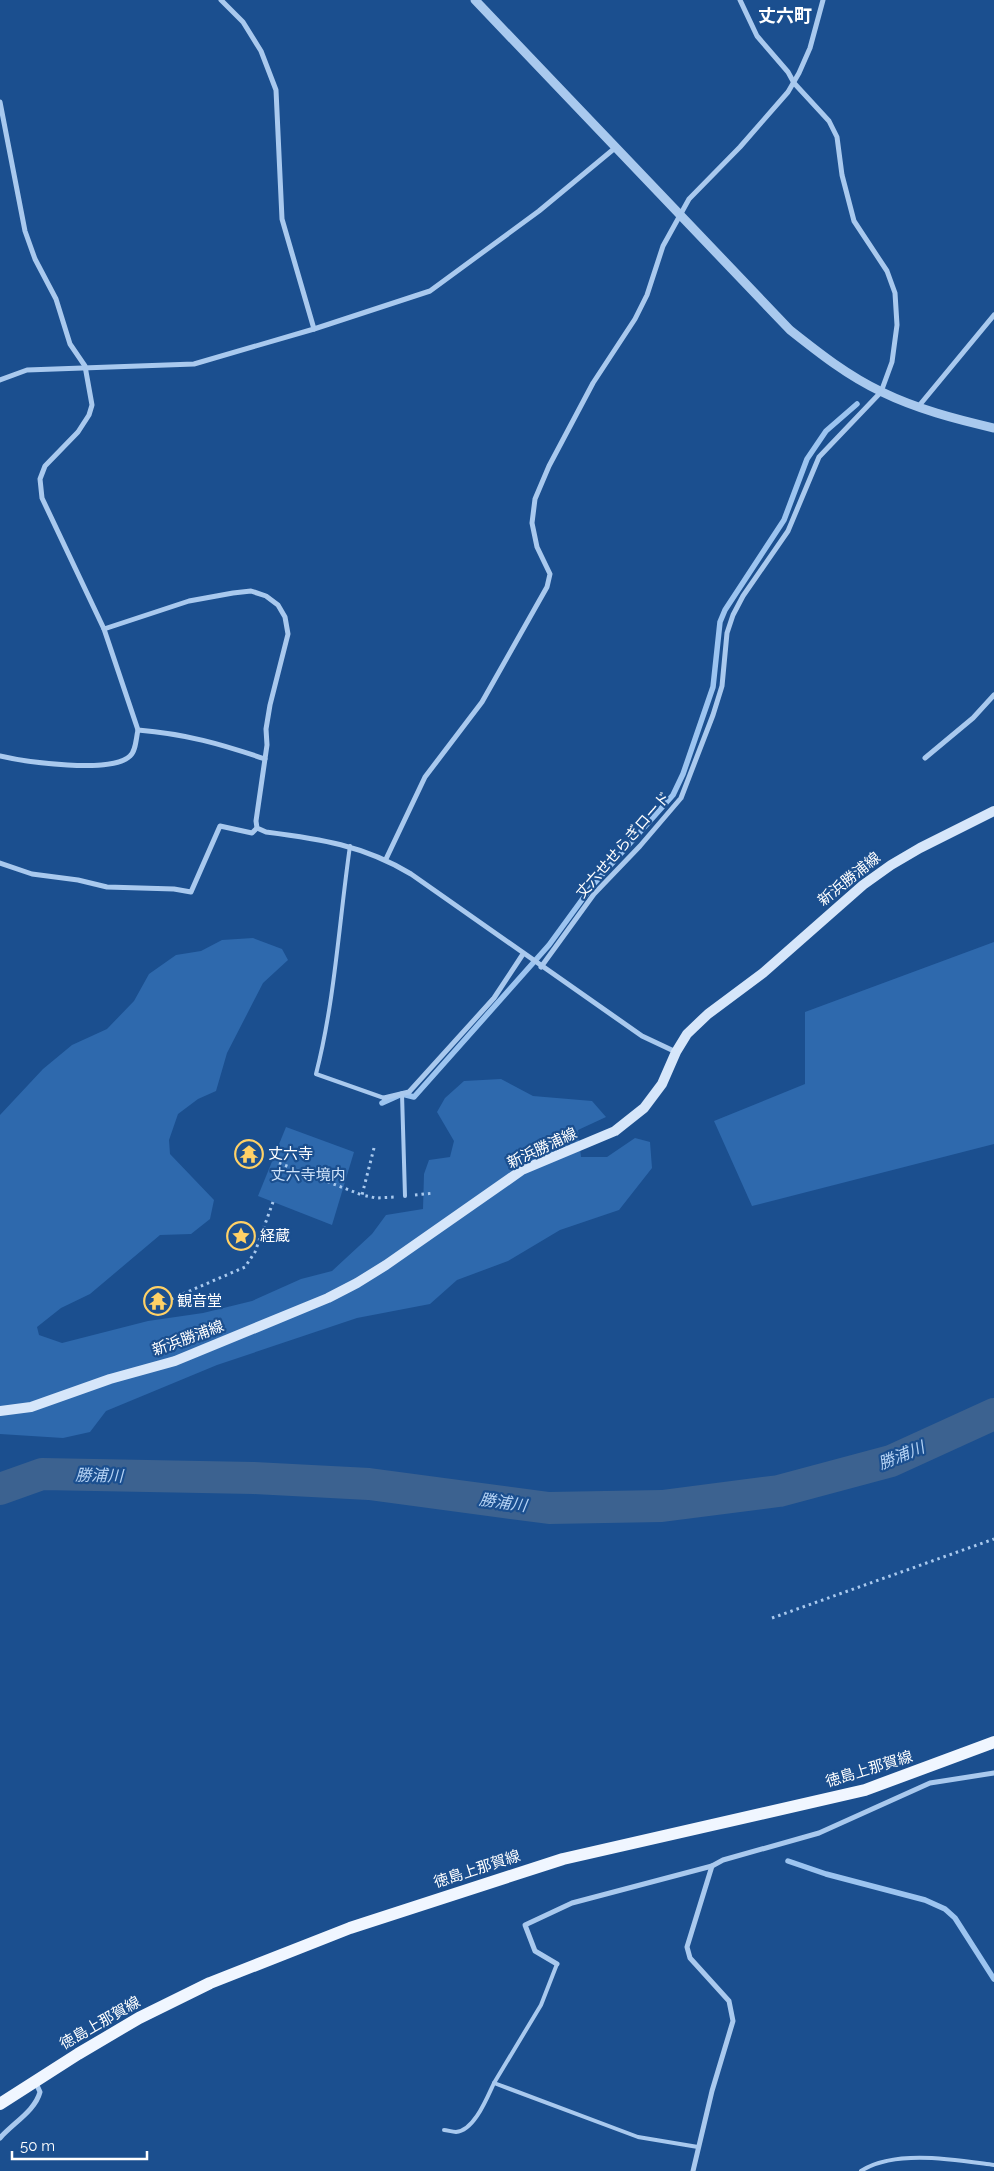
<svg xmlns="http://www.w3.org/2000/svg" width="994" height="2171" font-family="Raleway,'Noto Sans JP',sans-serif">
<rect width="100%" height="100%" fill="#1b4f8f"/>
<g fill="#2e69ad">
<path d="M253,938L282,949L288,960L263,983L227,1053L216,1091L198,1099L178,1114L169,1140L170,1154L214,1200L210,1219L191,1234L160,1235L90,1294L61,1308L37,1327L39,1335L62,1343L148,1321L203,1313L252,1301L301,1279L332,1271L372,1234L386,1215L423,1209L424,1174L429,1160L450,1157L454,1141L437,1112L445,1098L464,1081L501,1079L533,1096L592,1101L606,1117L578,1130L581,1157H607L635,1138L650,1142L652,1168L619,1210L560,1230L508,1261L457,1280L430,1304L357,1318L217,1365L106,1411L90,1432L63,1438L0,1434V1115L43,1069L72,1045L107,1029L134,1001L149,974L176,955L201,951L222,940Z"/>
<path d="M994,942V1144L752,1206L714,1121L805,1084V1012Z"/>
<path d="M286,1127L354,1152L332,1225L258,1196Z"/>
</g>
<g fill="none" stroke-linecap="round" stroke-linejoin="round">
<g stroke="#9cc4f0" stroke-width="5.5">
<path d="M382,1103L402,1094L414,1097L549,945L592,886L673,795L683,774L713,687L720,622L725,610L784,520L807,459L826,431L857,404"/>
<path d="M788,1861L826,1874L925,1900L945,1909L955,1918L994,1979"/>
</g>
<path stroke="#3c6290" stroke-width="32" d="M0,1489L42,1474L254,1478L369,1484L549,1508L662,1506L779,1491L891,1461L994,1414"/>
<g stroke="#a9c9ee" stroke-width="3" stroke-dasharray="2.5 4" stroke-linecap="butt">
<path d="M374,1148L362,1195L376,1198L396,1197"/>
<path d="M279,1163L362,1195"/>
<path d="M415,1195L434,1193"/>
<path d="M171,1299L245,1267L255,1252L273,1202"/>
<path d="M772,1618L994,1539"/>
</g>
<g stroke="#a9c9ee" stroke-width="4">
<path d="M350,846C339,922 335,1000 316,1074L384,1098"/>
<path d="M402,1094L405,1196"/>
<path d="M494,2083L541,2005L557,1964"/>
<path d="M444,2130C447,2130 452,2132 456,2132C474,2131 487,2098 494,2083L638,2137L698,2147"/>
<path d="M861,2171C895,2149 956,2160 994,2165"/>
</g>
<g stroke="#a9c9ee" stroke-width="5">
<path d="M221,0L243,22L261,51L276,90L282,219L314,329"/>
<path d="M0,102L25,231L35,259L56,299L70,344L85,366L92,405L89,415L78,432L45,466L40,479L42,498L104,629L138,730C186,734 221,744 265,759"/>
<path d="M0,380L27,370L194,364L314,329L430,291L539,211L615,148"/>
<path d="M918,407L994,315"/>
<path d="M104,629L189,601L233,593L251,591L266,596L278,605L285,617L288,634L270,705L266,729L267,745L256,821L257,828L266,832C320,839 363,845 411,874L642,1036L676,1052"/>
<path d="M0,756C25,762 112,774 130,756C136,751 136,738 138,730"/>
<path d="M925,758L973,718L994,695"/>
<path d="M386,859L425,777L482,702L547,587L550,574L537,547L532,523L535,499L549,466L593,383L635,319L647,295L663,246L689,199L740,147L788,92L799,73L810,48L823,0"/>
<path d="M0,863L32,874L78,880L107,887L174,889L191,892L220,826L252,833L257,828"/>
<path d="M541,967L594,894L640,846L681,798L713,715L722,686L727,633L733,615L743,596L788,531L819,457L881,392L892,362L897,325L895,293L887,271L854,221L842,175L837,137L829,121L794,83L788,72L757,36L740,0"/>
<path d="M384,1098L409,1092L494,998L523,954"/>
<path d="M557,1964L535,1951L525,1925L572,1903L712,1866"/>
<path d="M0,2138C13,2123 35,2111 40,2092L35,2081"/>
<path d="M693,2171L712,2091L733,2021L729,2001L690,1958L687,1947L712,1866L723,1860L819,1833L930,1783L994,1773"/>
</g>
<path stroke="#a9c9ee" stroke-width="9" d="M475,0L790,330C819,353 848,376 882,392C917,409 955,419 994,428"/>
<path stroke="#d6e6fa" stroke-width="10" d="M0,1411L31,1407L110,1379L175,1361L328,1298L357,1283L386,1265L522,1170L615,1131L644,1108L662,1084L676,1052L687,1034L708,1014L763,973L863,885L891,865L920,848L994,811"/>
<path stroke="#f0f6ff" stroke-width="12" d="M0,2104L78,2054L139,2018L210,1983L350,1928L563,1859L865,1790L994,1742"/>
</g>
<defs>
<symbol id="temple-ring" viewBox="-11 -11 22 22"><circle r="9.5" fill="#1b4f8f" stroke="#ffd166" stroke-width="1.5"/><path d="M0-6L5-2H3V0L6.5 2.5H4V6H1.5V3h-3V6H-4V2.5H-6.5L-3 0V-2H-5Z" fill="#ffd166"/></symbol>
<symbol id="sight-ring" viewBox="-11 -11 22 22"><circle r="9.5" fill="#1b4f8f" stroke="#ffd166" stroke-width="1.5"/><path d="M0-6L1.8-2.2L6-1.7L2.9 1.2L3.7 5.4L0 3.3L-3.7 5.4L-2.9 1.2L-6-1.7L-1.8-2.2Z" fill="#ffd166"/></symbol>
</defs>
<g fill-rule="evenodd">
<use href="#temple-ring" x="233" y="1138" width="32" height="32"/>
<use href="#sight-ring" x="225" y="1220" width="32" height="32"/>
<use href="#temple-ring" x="142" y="1285" width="32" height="32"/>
</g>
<g text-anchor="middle" stroke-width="4.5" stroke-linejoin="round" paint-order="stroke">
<g font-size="15" fill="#fff" stroke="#1b4f8f">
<text transform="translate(623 845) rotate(-49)" y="5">丈六せせらぎロード</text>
<text transform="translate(849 879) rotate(-39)" y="5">新浜勝浦線</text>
<text transform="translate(542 1148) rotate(-25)" y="5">新浜勝浦線</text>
<text transform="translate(188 1338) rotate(-20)" y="5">新浜勝浦線</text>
<text transform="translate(869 1769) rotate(-17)" y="5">徳島上那賀線</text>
<text transform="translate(477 1869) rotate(-18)" y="5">徳島上那賀線</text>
<text transform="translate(100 2023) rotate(-30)" y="5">徳島上那賀線</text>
</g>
<g font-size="15" fill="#fff" stroke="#1b4f8f" text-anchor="start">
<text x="268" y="1159">丈六寺</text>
<text x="260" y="1241">経蔵</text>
<text x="177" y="1306">観音堂</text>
</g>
<g font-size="15" fill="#cfe3fa" stroke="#1b4f8f">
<text x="308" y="1180">丈六寺境内</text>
</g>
<g font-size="16" font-style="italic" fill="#b5d3f5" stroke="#1b4f8f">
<text transform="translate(901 1455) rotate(-22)" y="6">勝浦川</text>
<text transform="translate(99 1475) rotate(1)" y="6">勝浦川</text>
<text transform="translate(503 1502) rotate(8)" y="6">勝浦川</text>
</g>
<g font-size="18" font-weight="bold" fill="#fff" stroke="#1b4f8f">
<text x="785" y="22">丈六町</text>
</g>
</g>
<path d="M12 2151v8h135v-8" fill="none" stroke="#ffffff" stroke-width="2.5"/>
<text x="20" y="2151" font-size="15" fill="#ffffff" stroke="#1b4f8f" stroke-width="4" paint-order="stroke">50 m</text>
</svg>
